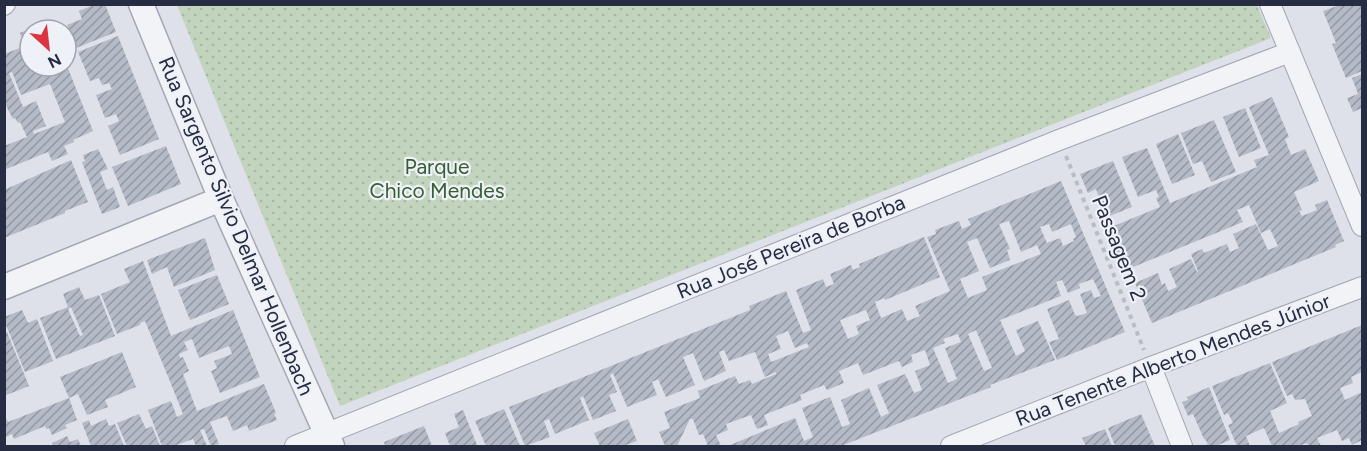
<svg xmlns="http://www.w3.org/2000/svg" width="1367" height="451" font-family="Figtree,sans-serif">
<defs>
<pattern id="park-dots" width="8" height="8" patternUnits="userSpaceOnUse" patternTransform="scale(1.5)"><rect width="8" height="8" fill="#c2d4be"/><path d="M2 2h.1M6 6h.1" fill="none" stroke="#a7b6a4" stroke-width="1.8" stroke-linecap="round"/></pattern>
<pattern id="building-hatch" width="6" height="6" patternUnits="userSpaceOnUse" patternTransform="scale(1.5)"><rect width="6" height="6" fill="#b5bac7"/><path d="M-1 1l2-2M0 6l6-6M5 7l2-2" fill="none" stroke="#9398a3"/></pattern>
</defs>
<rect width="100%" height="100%" fill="#dee1e9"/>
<path fill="url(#park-dots)" d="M1257,5L1271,38L340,406L177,5Z"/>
<g fill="url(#building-hatch)" fill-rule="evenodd">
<path d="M96,4H105L116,32L76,48L67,25L82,19L79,11Z"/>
<path d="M1340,5H1362V71L1346,78L1332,44L1336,43L1323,11Z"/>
<path d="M47,22L50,30H30V66H67L93,131L73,140L74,142L64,146L68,154L52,161L48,152L4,170V146L27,137L20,122L18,123L15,118L13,119L4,102V54L25,46L20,33ZM12,72L21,95L50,84L65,122L34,134L33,131L46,126L36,101L23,107L9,73Z"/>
<path d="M118,36L159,139L120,155L108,126L119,121L116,114L105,118L96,95L112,89L109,83L102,85L99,78L90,81L78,52Z"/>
<path d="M1362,74V108L1353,112L1347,98L1358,94L1352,78Z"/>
<path d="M1272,97L1289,137L1285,139L1291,155L1305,149L1319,181L1294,192L1302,210L1299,211L1302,216L1317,210L1315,205L1327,200L1344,241L1335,245L1336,247L1152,323L1135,283L1158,273L1162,285L1165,283L1168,291L1177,287L1169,269L1191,259L1197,272L1198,271L1191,254L1202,249L1204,253L1227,244L1230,252L1239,248L1233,234L1256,224L1268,250L1278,246L1270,229L1261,233L1249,205L1237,210L1243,222L1121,272L1104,230L1160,207L1156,198L1159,197L1156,190L1138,197L1122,157L1147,148L1170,203L1204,189L1257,167L1254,160L1269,155L1249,107Z"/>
<path d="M1245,108L1261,148L1239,157L1223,117Z"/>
<path d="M1214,120L1236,172L1211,182L1202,161L1193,164L1181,133Z"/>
<path d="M1178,134L1195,175L1172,184L1156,144Z"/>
<path d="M166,146L181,184L128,206L112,167Z"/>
<path d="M98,149L108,169L100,172L107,190L113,187L120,207L102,214L82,162L85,161L83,155Z"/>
<path d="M71,160L88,202L65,211V213L4,238V190Z"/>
<path d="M1113,161L1132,207L1107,217L1096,189L1088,193L1080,174Z"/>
<path d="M1061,181L1125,332L1057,360L1049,342L1059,339L1047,309L1069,300L1075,315L1078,316L1087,313L1080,294L1091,290L1094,298L1101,296L1093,279L1079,284L1080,288L1068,293L1062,280L1056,282L1061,296L1000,320L1016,356L1025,351L1016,330L1038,321L1055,360L990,385L991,387L841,446H731L730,445L795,418L804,441L813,437L802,408L830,397L842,427L850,424L841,400L869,388L881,417L889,413L877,385L905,374L914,393L922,390L915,371L930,365L925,350L911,355L913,362L902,367L899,361L863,375L858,363L839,371L844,383L827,390L824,385L800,395L802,400L764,415L768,425L757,429L751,415L726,424L728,430L716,435L721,446H708L703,434L699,435L693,419H690L677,446H665L659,432L670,428L664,412L700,398L698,391L735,376L739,384L750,380L752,384L776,374V372L765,377L755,352L729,361L724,350L719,352L726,371L704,381L693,353L683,357L695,385L666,397L658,379L652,382L657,395L627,407L613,373L610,375L617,392L609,395L616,411L593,420L583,396L580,398L589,420L555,434L549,419L544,421L550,437L525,446L509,407L750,310L749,306L786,291L803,333L811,330L796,290L823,279L826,287L834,284L830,274L851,265L853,270L860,267L859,264L924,237L940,277L885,300L884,298L875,302L881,318L902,309L907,321L920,316L915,306L950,291L927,237L936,234L935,230L959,221L962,229L971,225L968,219ZM1009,221L1021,252L1037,245L1041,254L982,277L987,290L968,298L960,279L979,271L967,242L977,238L990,268L1010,260L1007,250L1010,249L999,224ZM1049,224L1052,232L1071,224L1076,237L1073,239L1074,241L1063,246L1060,238L1047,243L1040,227ZM866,310L870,320L856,326L859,334L848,339L840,320ZM976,330L992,368L984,371L968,334ZM788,331L795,348L807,343L809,347L771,362L768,354L781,349L776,336ZM958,334L961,342L945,348L957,379L948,383L933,348L945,343L943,339Z"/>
<path d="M205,238L215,270L174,287L167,267L152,274L147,260Z"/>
<path d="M143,261L171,336L233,310L260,377L220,393L211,371L217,368L214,361L232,354L229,346L199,358L192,339L184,342L188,350L179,354L180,358L183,357L189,371L183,374L197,411L264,384L276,413L274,414L277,420L249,431L247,425L233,431L227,416L210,422L219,444L211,446L204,429L200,430L207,446H196L193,439L174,446H162L148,410L171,401L177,417L183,414L169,379L145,321L140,323V325L117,334L101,294L130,282L124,269Z"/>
<path d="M217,275L229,304L190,320L178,290Z"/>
<path d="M79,287L85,300L99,295L115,336L56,359L40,318L68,307L63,294ZM71,307L83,335L80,336L68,309Z"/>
<path d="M22,310L28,323L37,319L53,361L25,372L4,320V317Z"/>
<path d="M1362,325V372L1351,377L1353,383L1340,388L1345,400L1362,392V440L1352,445L1349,438L1342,441L1337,430L1317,438L1321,446H1309L1307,443L1298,446H1272L1264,428L1246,436L1250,446H1237L1228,425L1233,423L1228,413L1224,415L1212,386L1270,363L1287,403L1270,411L1279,433L1299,424L1298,422L1312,416L1305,399L1295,400L1292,394L1287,396L1272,362Z"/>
<path d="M7,332L29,386L4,396V333Z"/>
<path d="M122,352L136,387L105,400L108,407L87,415L78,394L69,398L60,377Z"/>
<path d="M1209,387L1230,440L1216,446H1203L1208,444L1205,439H1204L1193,414L1188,416L1182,402L1188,400L1187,397Z"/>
<path d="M69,398L77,420L65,425L67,428L52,435L49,428L46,429L45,426L14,439L12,434L4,438V415L8,422Z"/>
<path d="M504,409L520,446H486L475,421Z"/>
<path d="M463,410L477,445L478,446H450L445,433L459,427L454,414Z"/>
<path d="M139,414L146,429L152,426L160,446H127L117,423Z"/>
<path d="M1141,414L1155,446H1115L1108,428Z"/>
<path d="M106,419L109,426L115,424L124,446H91L82,423L89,420L91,426Z"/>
<path d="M628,419L637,441L623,446H600L594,433Z"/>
<path d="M424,426L432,446H385L384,442Z"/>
<path d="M1105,429L1112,446H1086L1082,438Z"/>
<path d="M67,436L70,442L78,439L81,446H53L52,443Z"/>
</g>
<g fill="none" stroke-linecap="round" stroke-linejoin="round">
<defs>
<g id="minor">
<path d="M1270,4L1362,226"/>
<path d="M4,5L5,4"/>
<path d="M1151,367L1182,446"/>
<path d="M295,446L1059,140L1290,52"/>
<path d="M951,446L1151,367L1362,287"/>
</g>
<g id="tertiary">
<path d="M141,4L221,199L332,446"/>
<path d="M4,287L221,199"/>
</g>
</defs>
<use href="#minor" stroke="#a3a7b4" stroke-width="22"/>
<use href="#tertiary" stroke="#a3a7b4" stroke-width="27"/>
<path stroke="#b8bcc4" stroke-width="4" stroke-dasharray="4.5 4.5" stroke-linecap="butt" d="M1066,156L1144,350"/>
<use href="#minor" stroke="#f1f3f7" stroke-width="20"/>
<use href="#tertiary" stroke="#f1f3f7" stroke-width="24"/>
</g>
<g text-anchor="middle" stroke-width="4.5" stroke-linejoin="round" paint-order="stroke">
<g font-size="21" fill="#365f31" stroke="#eef1f7">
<text x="437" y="174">Parque<tspan x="437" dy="24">Chico Mendes</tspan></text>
</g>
<g font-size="21" fill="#262d42" stroke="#eef1f7">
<text transform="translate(236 226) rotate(67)" y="7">Rua Sargento Silvio Delmar Hollenbach</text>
<text transform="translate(791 247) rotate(-22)" y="7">Rua José Pereira de Borba</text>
<text transform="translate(1119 248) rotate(68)" y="7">Passagem 2</text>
<text transform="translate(1173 360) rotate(-21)" y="7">Rua Tenente Alberto Mendes Júnior</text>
</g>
</g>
<rect width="1367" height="451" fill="none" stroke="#262d42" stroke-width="12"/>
<g transform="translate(48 48) rotate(153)"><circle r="28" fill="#eef1f7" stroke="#9ea3af" stroke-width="1.5"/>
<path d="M0-4.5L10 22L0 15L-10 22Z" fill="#dc3541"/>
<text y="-9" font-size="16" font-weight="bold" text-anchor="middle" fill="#262d42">N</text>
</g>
</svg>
